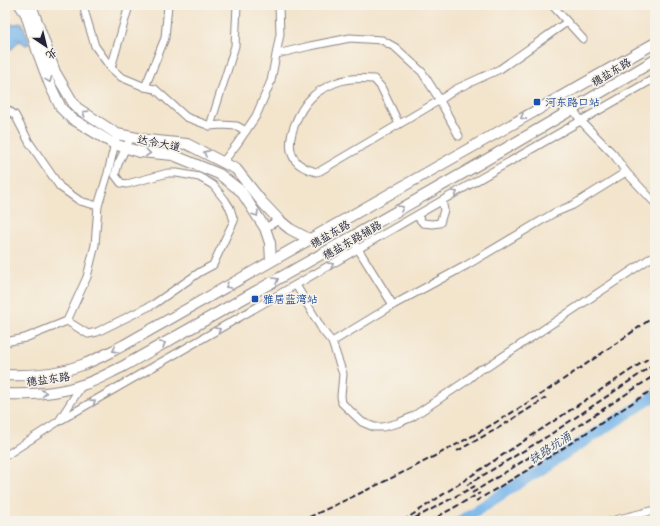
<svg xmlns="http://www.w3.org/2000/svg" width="660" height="526" font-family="Kalam,'LXGW WenKai TC',sans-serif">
<defs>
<pattern id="water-ripples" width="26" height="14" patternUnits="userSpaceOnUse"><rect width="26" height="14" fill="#78b6eb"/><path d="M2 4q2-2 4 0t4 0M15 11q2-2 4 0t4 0" fill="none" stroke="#6294c0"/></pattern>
</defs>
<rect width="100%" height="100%" fill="#f7f3e8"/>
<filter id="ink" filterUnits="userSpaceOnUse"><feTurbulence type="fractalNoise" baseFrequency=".025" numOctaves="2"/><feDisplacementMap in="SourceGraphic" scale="8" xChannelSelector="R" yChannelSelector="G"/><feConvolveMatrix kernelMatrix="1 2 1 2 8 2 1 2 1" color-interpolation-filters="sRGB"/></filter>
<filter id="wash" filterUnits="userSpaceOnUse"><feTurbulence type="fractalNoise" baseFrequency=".012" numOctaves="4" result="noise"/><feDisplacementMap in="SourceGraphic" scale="16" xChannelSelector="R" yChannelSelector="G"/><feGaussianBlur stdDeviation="0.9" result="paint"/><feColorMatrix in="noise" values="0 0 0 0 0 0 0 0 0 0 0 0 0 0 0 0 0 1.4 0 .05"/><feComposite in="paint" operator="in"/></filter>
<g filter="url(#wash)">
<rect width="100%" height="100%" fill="#f3e4cc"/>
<path fill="url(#water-ripples)" stroke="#4d6c93" d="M5,18L13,25L22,22L30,44L26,45L19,41L12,49H5Z"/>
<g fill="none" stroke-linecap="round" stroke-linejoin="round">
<path stroke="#78b6eb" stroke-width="11" d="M460,521L655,396"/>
</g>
</g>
<g filter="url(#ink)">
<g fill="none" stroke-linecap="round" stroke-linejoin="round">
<defs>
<g id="street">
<path d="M84,5L85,13L95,46L111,68L121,77L145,87L155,89L186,117L210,126L221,125L237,126L246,131"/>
<path d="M552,5L583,39"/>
<path d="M277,54L310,46L350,38L382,40L396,48L422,72L438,97L459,136"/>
<path d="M111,68L128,9L127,5"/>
<path d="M145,87L165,38L168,5"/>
<path d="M5,108L15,115L29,142L60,187L80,201L98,206"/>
<path d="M573,109L581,121L614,155L626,172L655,203"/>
<path d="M399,124L381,87L374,79C362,78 346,78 335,83C328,86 318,91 313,96C300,108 282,142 295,160C299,166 309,170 316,172L320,171L440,100L456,89L500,69L567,22"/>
<path d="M210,126L235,46L237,5"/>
<path d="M223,162L237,144L256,116L271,81L280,34L279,5"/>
<path d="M417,216L423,223L432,224L440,223L444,210L442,201"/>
<path d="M265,228L279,220"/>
<path d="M352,236L355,244L393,305"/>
<path d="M296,285L323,331L332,342L343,374L341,396L342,403L362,422L374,427H383L398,423L412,417L466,381L479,370L487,367L655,255"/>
<path d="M67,321L88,334L97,332L154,304L200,272L213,265L226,237L234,221L230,208L225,200L213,185L199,177L177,173H168L127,184L121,183L115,175L118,164L131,137"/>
<path d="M5,342L25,338L67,321L87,277L95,245L98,206L108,173L117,134"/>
<path d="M332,342L393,305L467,265L554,213L573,205L626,172"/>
<path d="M59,421L655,78"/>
<path d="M5,456L59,421L82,385"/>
<path d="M611,521L655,510"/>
</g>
<g id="secondary">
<path d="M20,5L26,14L38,53L50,85L61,108L71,118L114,144L140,152L173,155L219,174L241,191L265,228L270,243L271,261"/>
<path d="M31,5L55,72L72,101L77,108L117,134L147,140L187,144L236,169L262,202L279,220L290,229L309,239"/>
<path d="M5,375C30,376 58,374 82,365C96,360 110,352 124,345L655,43"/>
<path d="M5,394C31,395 57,394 82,385C96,381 109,373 122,367C301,266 479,166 655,60"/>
</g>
</defs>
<use href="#street" stroke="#8a8384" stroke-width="9"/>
<use href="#secondary" stroke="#8a8384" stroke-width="12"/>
<use href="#street" stroke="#fff" stroke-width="7"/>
<use href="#secondary" stroke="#fff" stroke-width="10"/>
<g stroke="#22223b" stroke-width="2" stroke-dasharray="6 3" stroke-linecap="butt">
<path d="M457,451L500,427L546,398"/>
<path d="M467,485L548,436L655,364"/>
<path d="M472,493L552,443L655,375"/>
<path d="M476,501L554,454L655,388"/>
<path d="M415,518L475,486"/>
<path d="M301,521C350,498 400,475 448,449C521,411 588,363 655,316"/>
<path d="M403,521L655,354"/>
<path d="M430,521L480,493"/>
</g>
</g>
<defs><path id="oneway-chevron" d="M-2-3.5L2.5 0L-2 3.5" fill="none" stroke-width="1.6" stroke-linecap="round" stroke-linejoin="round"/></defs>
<g stroke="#9c9ca7">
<use href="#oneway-chevron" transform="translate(49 80) rotate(69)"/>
<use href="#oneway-chevron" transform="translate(85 113) rotate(-146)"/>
<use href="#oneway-chevron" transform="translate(523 117) rotate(151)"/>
<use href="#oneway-chevron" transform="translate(148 153) rotate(5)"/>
<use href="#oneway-chevron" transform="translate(206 153) rotate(-153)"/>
<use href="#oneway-chevron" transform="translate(455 193) rotate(-30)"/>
<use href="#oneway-chevron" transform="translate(401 208) rotate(-30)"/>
<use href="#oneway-chevron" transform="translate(256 214) rotate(57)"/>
<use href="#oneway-chevron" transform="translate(331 265) rotate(-30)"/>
<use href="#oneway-chevron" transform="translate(276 280) rotate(-30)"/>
<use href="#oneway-chevron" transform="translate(228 286) rotate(150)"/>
<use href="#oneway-chevron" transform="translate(218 330) rotate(-30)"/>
<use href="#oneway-chevron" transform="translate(163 344) rotate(-30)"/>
<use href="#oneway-chevron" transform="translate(115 350) rotate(153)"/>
<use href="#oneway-chevron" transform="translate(44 393) rotate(-8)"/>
<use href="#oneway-chevron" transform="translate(93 402) rotate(-30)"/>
</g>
</g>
<g fill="#1a4fb4" stroke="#f7f3e8" stroke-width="1.5">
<rect x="533" y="98" width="8" height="8" rx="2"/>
<rect x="251" y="295" width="8" height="8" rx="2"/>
</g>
<g text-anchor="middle" stroke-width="3.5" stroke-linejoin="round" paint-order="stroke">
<g font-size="11" fill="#22223b" stroke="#f7f3e8">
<text transform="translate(611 72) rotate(-31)" y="4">穗盐东路</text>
<text transform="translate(159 143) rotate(11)" y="4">达令大道</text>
<text transform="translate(330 234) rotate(-30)" y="4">穗盐东路</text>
<text transform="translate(352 240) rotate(-30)" y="4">穗盐东路辅路</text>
<text transform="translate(48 379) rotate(-8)" y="4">穗盐东路</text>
</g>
<g font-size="11" fill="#164399" stroke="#f7f3e8" text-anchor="start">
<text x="545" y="106">河东路口站</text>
<text x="263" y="303">雅居蓝湾站</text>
</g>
<g font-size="12" font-style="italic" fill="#405679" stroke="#f7f3e8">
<text transform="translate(550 448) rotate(-33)" y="4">铁路坑涌</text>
</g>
</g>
<rect width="660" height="526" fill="none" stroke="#f7f3e8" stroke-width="20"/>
<g transform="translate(46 46) rotate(145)" stroke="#f7f3e8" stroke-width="3" paint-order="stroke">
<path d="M0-3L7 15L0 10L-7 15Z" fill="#22223b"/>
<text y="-6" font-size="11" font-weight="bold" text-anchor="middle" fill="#22223b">北</text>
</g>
</svg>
